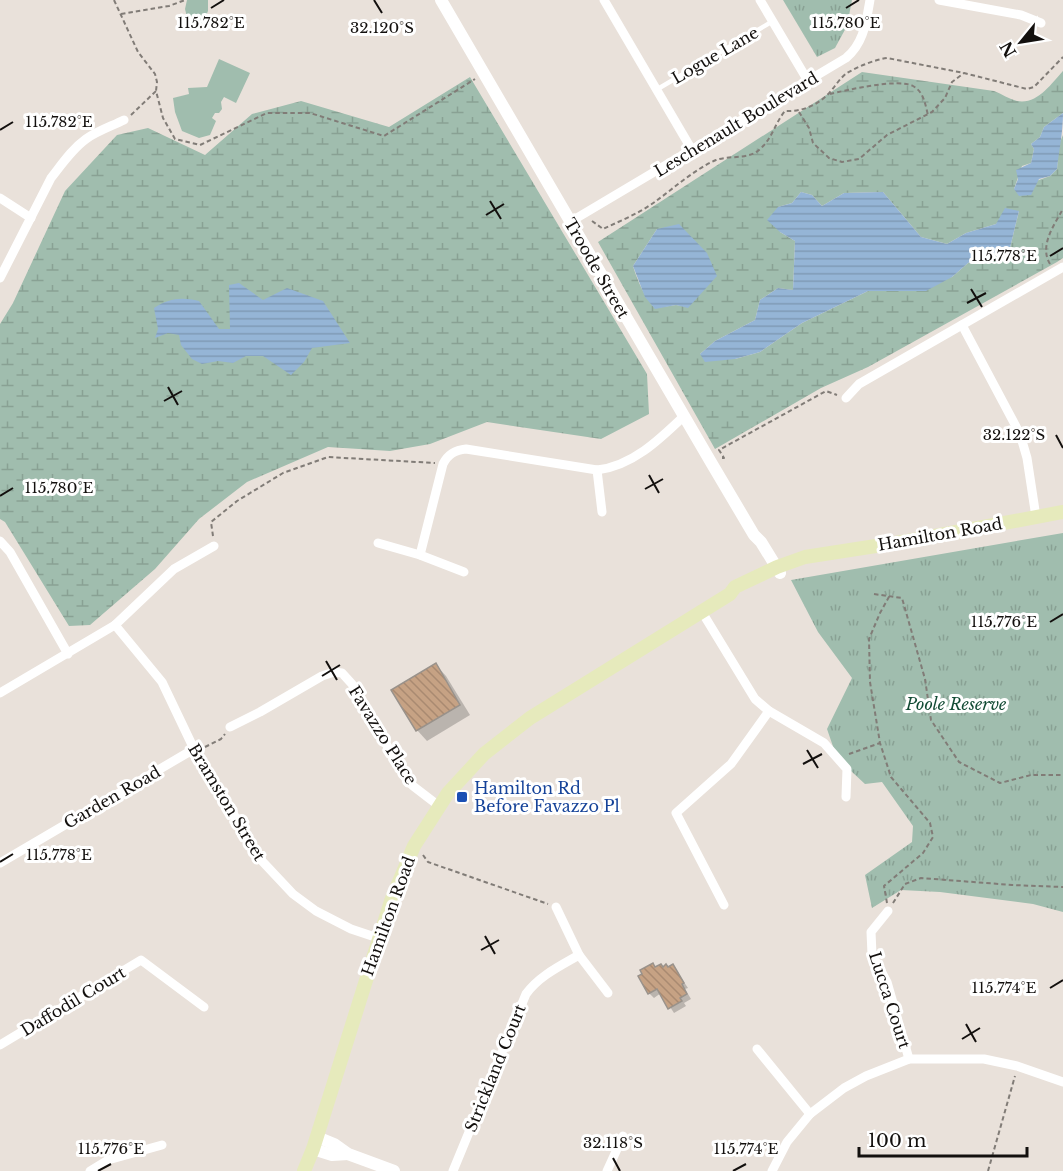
<svg xmlns="http://www.w3.org/2000/svg" width="1063" height="1171" font-family="'Libre Baskerville',serif">
<defs>
<pattern id="grass-tufts" width="24" height="20" patternUnits="userSpaceOnUse" patternTransform="scale(1.5)"><rect width="24" height="20" fill="#a0bdae"/><path d="M3 7l-1-3M5 7V3M7 7l1-3M15 17l-1-3M17 17v-4M19 17l1-3" fill="none" stroke="#89a194"/></pattern>
<pattern id="wetland-marsh" width="20" height="14" patternUnits="userSpaceOnUse" patternTransform="scale(1.5)"><rect width="20" height="14" fill="#a0bdae"/><path d="M1 5h8M5 5V1M11 12h8M15 12V8" fill="none" stroke="#89a194"/></pattern>
<pattern id="water-rules" width="6" height="5" patternUnits="userSpaceOnUse" patternTransform="scale(1.5)"><rect width="6" height="5" fill="#95b5d6"/><path d="M0 2.5h6" fill="none" stroke="#809bb6"/></pattern>
<pattern id="building-back-hatch" width="6" height="6" patternUnits="userSpaceOnUse" patternTransform="scale(1.5)"><rect width="6" height="6" fill="#c6a284"/><path d="M-1 5l2 2M0 0l6 6M5-1l2 2" fill="none" stroke="#a98a71"/></pattern>
</defs>
<rect width="100%" height="100%" fill="#e9e1da"/>
<g fill="url(#grass-tufts)">
<path d="M783,0H852L847,26L835,48L817,57Z"/>
<path d="M1063,533V912L1033,904L940,892L901,890L872,908L865,875L912,842L913,826L882,782L865,784L837,758L827,729L852,678L818,632L791,580Z"/>
</g>
<g fill="url(#wetland-marsh)" fill-rule="evenodd">
<path d="M1063,71V113L1044,127L1040,137L1031,144L1034,149L1031,163L1022,166L1014,189L1050,176L1057,169L1059,144L1063,135V258L1057,262L868,367L821,388L715,449L598,242L862,72L994,91C1002,94 1009,99 1017,101C1037,105 1051,84 1063,71ZM801,192L812,195L822,206L844,193L883,192L921,237L947,244L966,233L996,224L1019,211L1007,260L990,251L968,263L952,277L891,290L868,291L802,323L760,352L735,359L700,354L715,341L755,320L760,300L778,288L793,290L795,241L780,232L778,207L792,203ZM657,229L688,307L676,305L655,308C644,296 638,282 633,266Z"/>
<path d="M470,77L647,374L649,414L601,439L487,422L430,444L390,451L328,447L247,482L199,519L155,569L90,625L69,626L5,522L0,519V324L13,303L65,191L117,135L148,128L205,155L252,114L301,101L389,127Z"/>
</g>
<g fill="#a0bdae">
<path d="M187,0H208V11L203,23L189,25L185,9Z"/>
<path d="M219,59L250,73L236,103L224,97L221,102L222,109L219,113H215L212,118L216,121L210,135L199,138L182,131L175,112L173,98L189,94L188,88L207,87Z"/>
</g>
<g fill="url(#water-rules)">
<path d="M1063,113C1063,133 1059,150 1057,169L1050,176L1039,179L1031,195L1019,196L1014,189L1018,179L1016,170L1031,163L1034,149L1031,144L1040,137L1044,127Z"/>
<path d="M801,192L812,195L822,206L844,193L883,192L921,237L947,244L966,233L996,224L1005,208L1019,211L1007,260L990,251L968,263L952,277L926,291H868L802,323L760,352L735,359L705,362L700,354L715,341L755,320L760,300L778,288L793,290L795,241L780,232L767,220L778,207L792,203Z"/>
<path d="M679,224L707,253L717,276L688,308L676,305L655,309L645,297L633,266L657,229Z"/>
<path d="M239,283L263,300L287,288L323,301L350,343L312,348L304,362L291,375L263,356H246L233,363L218,361L202,364L192,359L181,345L179,335L168,333L155,338L158,329L154,308C169,298 182,297 199,301L219,329H230L229,285Z"/>
</g>
<g fill="#0003">
<path d="M436,665L446,676L470,715L427,741L417,730Z"/>
<path d="M673,966L688,988L685,989L691,999L684,1003L686,1006L674,1013L661,993L654,998L649,993L656,968L668,969Z"/>
</g>
<g fill="url(#building-back-hatch)" stroke="#99928b" stroke-width="1.5">
<path d="M436,663L460,705L416,731L391,690Z"/>
<path d="M653,963L655,967L661,964L663,967L666,964L668,967L673,964L684,983L682,984L687,994L680,998L682,1001L668,1009L657,989L648,994L638,976L642,974L640,970Z"/>
</g>
<g fill="none" stroke-linecap="round" stroke-linejoin="round">
<g stroke="#817c77" stroke-width="2" stroke-dasharray="4.5 3" stroke-linecap="butt">
<path d="M114,0L138,52L155,74L157,82L156,91"/>
<path d="M121,14L169,6L185,0"/>
<path d="M830,94C847,90 899,78 913,86C924,92 925,104 928,115"/>
<path d="M799,112L809,128L813,143L829,158L842,162L859,159L887,135L932,112L945,98L952,82L964,73"/>
<path d="M131,115L156,91L163,118L175,139L200,145L267,113H310L384,136L475,79"/>
<path d="M592,221L603,229C620,221 640,213 656,201C674,188 695,169 716,160C730,155 749,160 760,149C772,139 775,123 785,111C803,112 820,104 831,91C836,85 841,77 847,73C859,66 874,60 887,58L964,73L1027,89L1034,87L1063,57"/>
<path d="M1050,264C1039,246 1054,225 1063,209"/>
<path d="M722,458H724L719,450L826,391L837,395"/>
<path d="M213,536L211,522L237,501L283,473L328,457L435,463"/>
<path d="M874,594L902,598L925,679L931,720L959,762L1000,783L1031,775H1063"/>
<path d="M205,747L221,739L225,734"/>
<path d="M849,754L880,743"/>
<path d="M423,855L428,862L548,904"/>
<path d="M887,903L884,886L923,853L933,837L930,823L891,777L880,743L870,682L869,639L880,613L890,595"/>
<path d="M893,903L905,884L921,878L1012,885L1063,887"/>
<path d="M988,1171L1015,1076"/>
</g>
<path stroke="#fff" stroke-width="4.5" d="M656,90L773,21"/>
<g stroke="#fff" stroke-width="9">
<path d="M604,0L692,150"/>
<path d="M760,0L808,81"/>
<path d="M939,0L1021,15L1041,23"/>
<path d="M0,198L31,218"/>
<path d="M570,222L846,58C864,43 866,22 870,0"/>
<path d="M0,278L51,178C62,164 72,149 86,139C97,131 112,126 124,120"/>
<path d="M962,325L1020,434L1027,458L1036,517"/>
<path d="M846,398L859,384L1063,267"/>
<path d="M597,470L602,512"/>
<path d="M0,541L10,552L68,654"/>
<path d="M378,543L420,555L464,572"/>
<path d="M420,555L443,464C448,454 455,450 466,449L597,470C632,466 659,440 684,416"/>
<path d="M702,612L755,699L769,711L824,743L847,769L846,797"/>
<path d="M115,625L162,682L194,749L262,861L293,894L316,911L351,929L378,938"/>
<path d="M0,693L115,625L174,569L214,546"/>
<path d="M230,727L260,712L322,676L334,672L342,673L352,684L405,777L413,786L439,806"/>
<path d="M0,863L194,749"/>
<path d="M724,905L676,813L731,764L769,711"/>
<path d="M556,907L579,955L608,993"/>
<path d="M888,911L871,932L872,954L887,982L909,1059"/>
<path d="M0,1045L141,960L204,1007"/>
<path d="M757,1049L810,1114"/>
<path d="M90,1171L108,1160L162,1145"/>
<path d="M453,1171L526,994C539,976 560,966 579,955"/>
<path d="M607,1171L623,1136"/>
<path d="M772,1171L787,1142L810,1114L844,1088L866,1076L909,1059H984L1017,1066L1063,1082"/>
</g>
<g stroke="#fff" stroke-width="12">
<path d="M441,0L712,464L754,535L761,542L780,573"/>
<path d="M317,1137L334,1144L348,1154L394,1171"/>
<path d="M313,1149L332,1155L348,1154"/>
</g>
<path stroke="#e6eabc" stroke-width="14" d="M304,1171L313,1149L391,901L414,846L448,793L484,754L530,718L730,594L735,587L777,567L805,557L908,541L1063,512"/>
</g>
<path fill="none" stroke="#13100e" stroke-width="2" d="M374,0L382,13M211,8L224,0M846,8L859,0M0,130L13,122M490,201L501,219M486,215L504,204M1050,256L1063,248M971,289L982,307M967,303L986,293M168,387L178,405M164,401L182,391M1056,435L1063,448M649,475L659,493M645,489L663,479M0,496L13,488M1050,622L1063,614M326,661L337,680M322,676L340,665M807,750L818,768M803,764L822,754M0,862L13,854M485,936L495,954M481,950L499,940M1050,988L1063,980M966,1024L976,1042M962,1039L980,1028M613,1158L620,1171M98,1171L111,1164M733,1171L746,1164"/>
<rect fill="#1a4fb4" stroke="#fff" stroke-width="2" x="456" y="791" width="12" height="12" rx="3"/>
<g text-anchor="middle" stroke-width="6" stroke-linejoin="round" paint-order="stroke">
<g font-size="16" fill="#13100e" stroke="#fff">
<text transform="translate(715 55) rotate(-30)" y="6">Logue Lane</text>
<text transform="translate(736 124) rotate(-31)" y="6">Leschenault Boulevard</text>
<text transform="translate(597 268) rotate(60)" y="6">Troode Street</text>
<text transform="translate(940 534) rotate(-10)" y="6">Hamilton Road</text>
<text transform="translate(383 735) rotate(58)" y="6">Favazzo Place</text>
<text transform="translate(112 797) rotate(-30)" y="6">Garden Road</text>
<text transform="translate(227 802) rotate(59)" y="6">Bramston Street</text>
<text transform="translate(388 916) rotate(-70)" y="6">Hamilton Road</text>
<text transform="translate(890 1000) rotate(72)" y="6">Lucca Court</text>
<text transform="translate(73 1001) rotate(-31)" y="6">Daffodil Court</text>
<text transform="translate(495 1068) rotate(-68)" y="6">Strickland Court</text>
</g>
<g font-size="16" font-style="italic" fill="#124b34" stroke="#fff">
<text x="956" y="710">Poole Reserve</text>
</g>
<g font-size="16" fill="#164399" stroke="#fff" text-anchor="start">
<text x="474" y="794">Hamilton Rd<tspan x="474" dy="18">Before Favazzo Pl</tspan></text>
</g>
</g>
<g font-size="15" text-anchor="middle" fill="#13100e" stroke="#fff" stroke-width="6" stroke-linejoin="round" paint-order="stroke">
<text x="211" y="28">115.782°E</text>
<text x="846" y="28">115.780°E</text>
<text x="382" y="33">32.120°S</text>
<text x="59" y="127">115.782°E</text>
<text x="1004" y="261">115.778°E</text>
<text x="1014" y="440">32.122°S</text>
<text x="59" y="493">115.780°E</text>
<text x="1004" y="627">115.776°E</text>
<text x="59" y="860">115.778°E</text>
<text x="1004" y="993">115.774°E</text>
<text x="613" y="1148">32.118°S</text>
<text x="111" y="1154">115.776°E</text>
<text x="746" y="1154">115.774°E</text>
</g>
<g transform="translate(1021 42) rotate(240)" stroke="#ffffff" stroke-width="4.5" paint-order="stroke">
<path d="M0-4.5L10 22L0 15L-10 22Z" fill="#13100e"/>
<text y="-9" font-size="16" font-weight="bold" text-anchor="middle" fill="#13100e">N</text>
</g>
<path d="M859 1147v9h168v-9" fill="none" stroke="#13100e" stroke-width="3"/>
<text x="868" y="1147" font-size="18" fill="#13100e" stroke="#ffffff" stroke-width="4.5" paint-order="stroke">100 m</text>
</svg>
